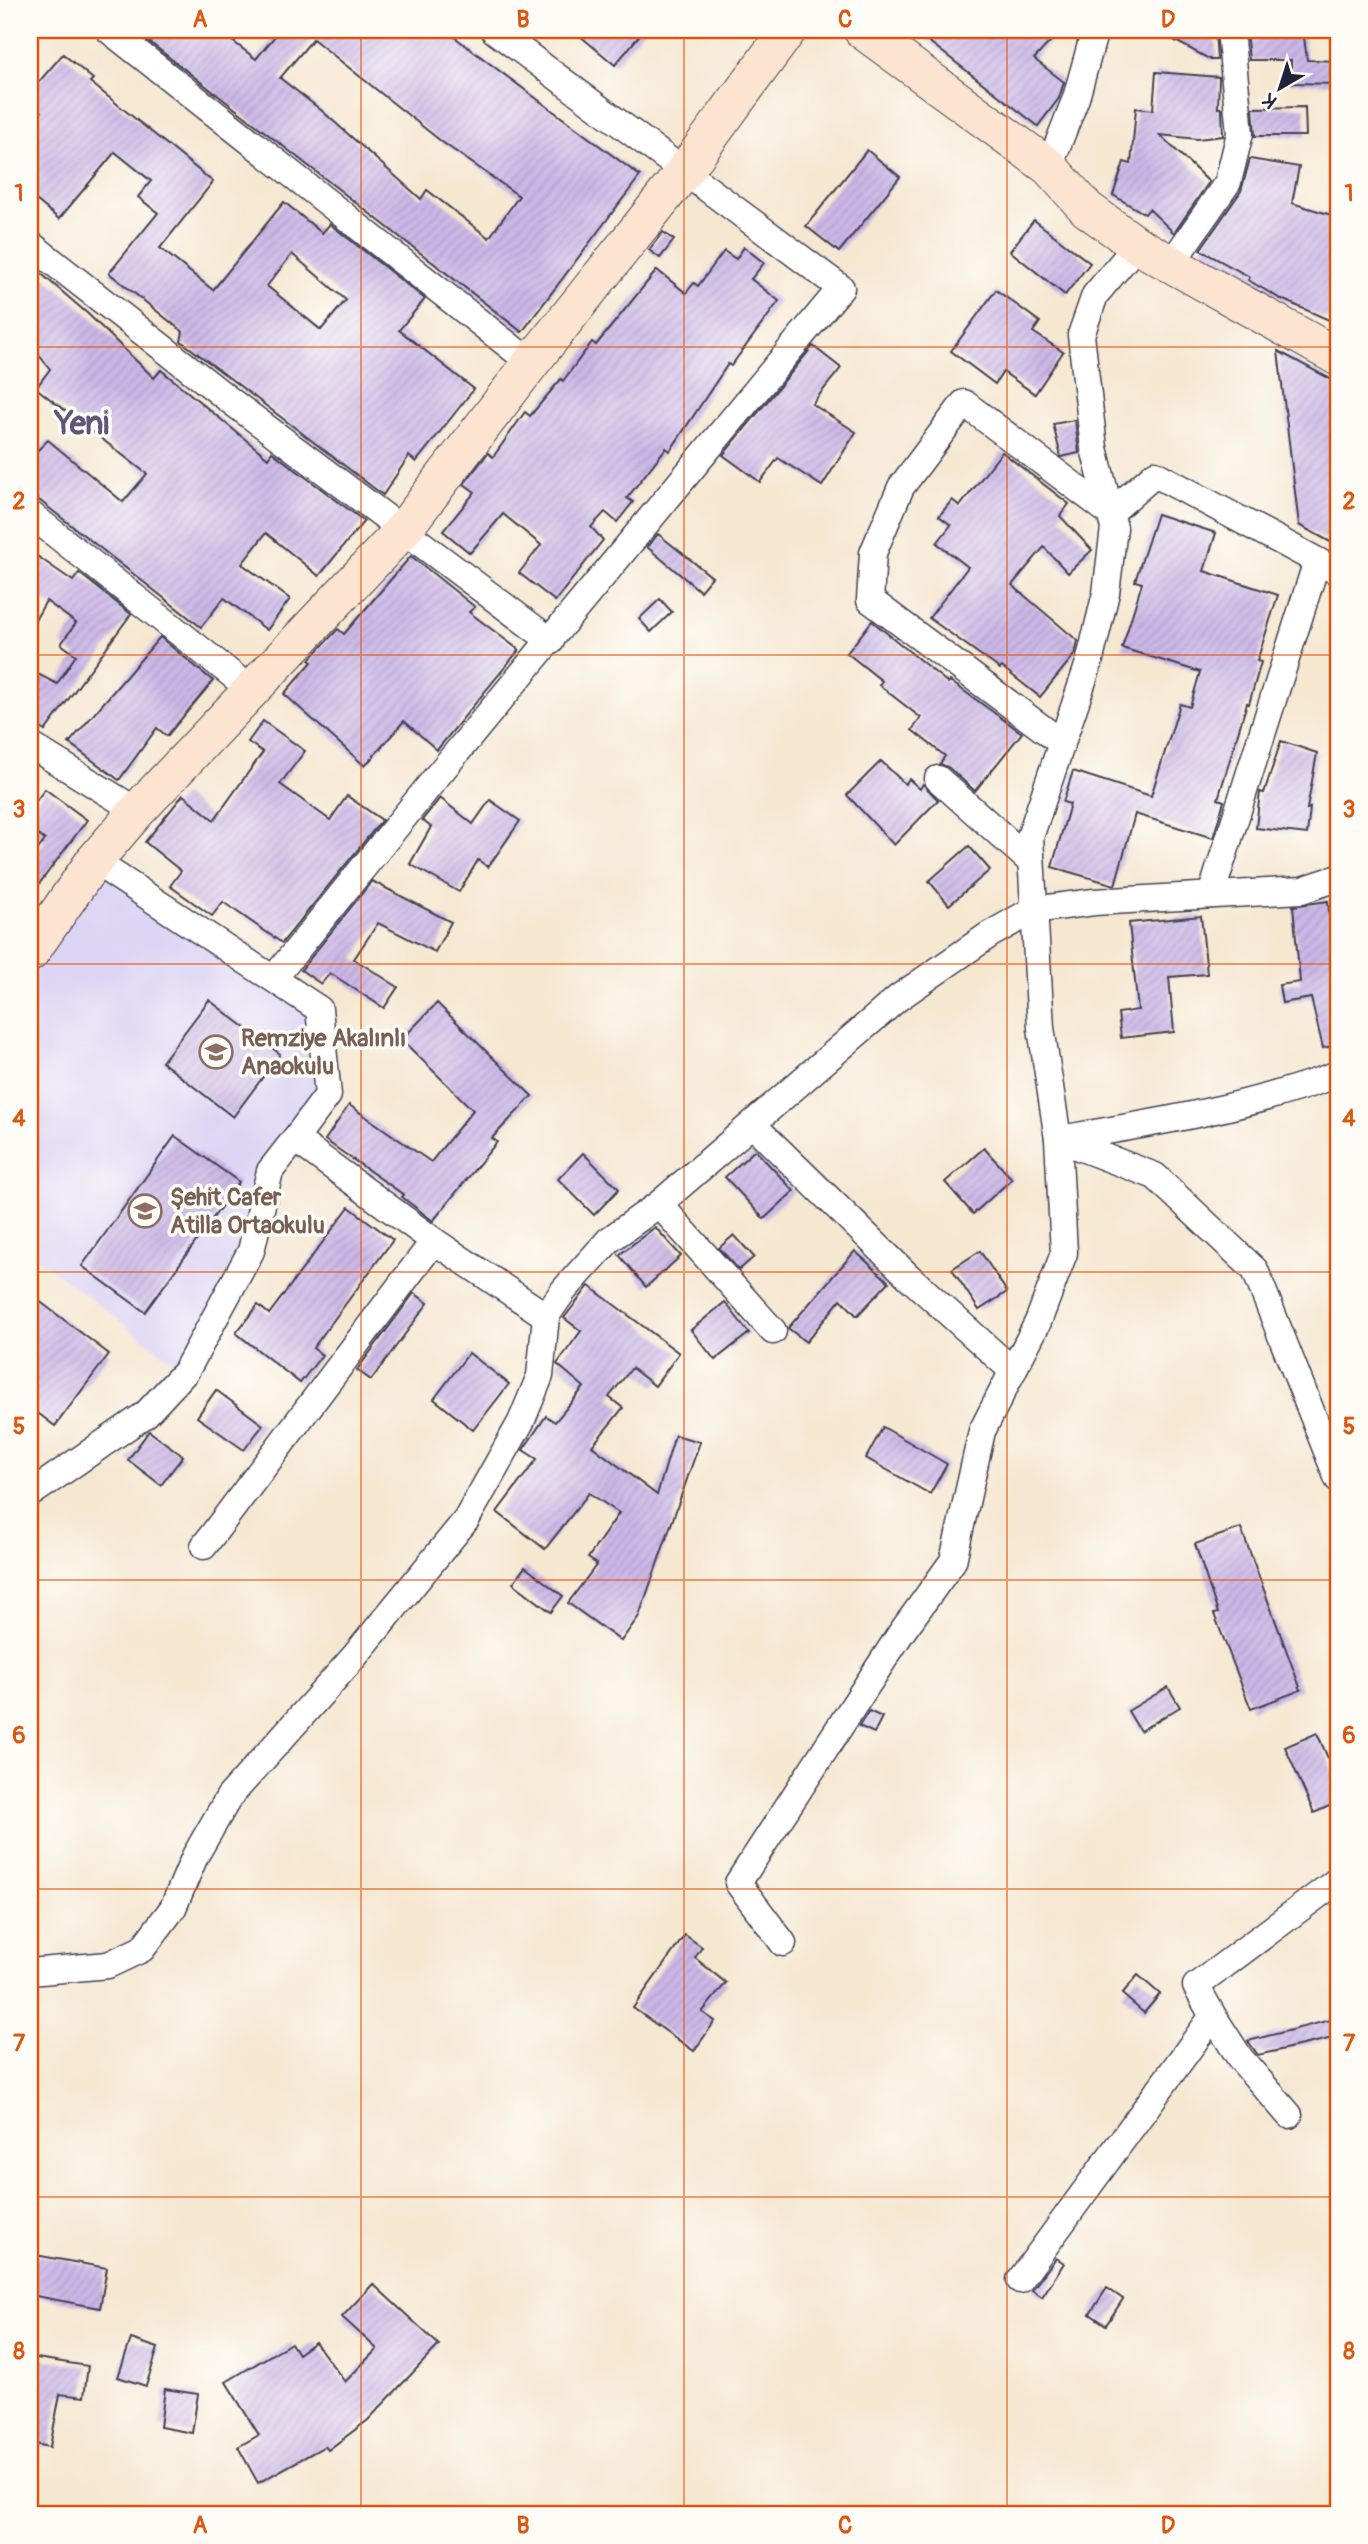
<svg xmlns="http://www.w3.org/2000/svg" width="1368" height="2544" font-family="Pangolin,sans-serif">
<defs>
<pattern id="building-hatch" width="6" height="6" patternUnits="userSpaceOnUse" patternTransform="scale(1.75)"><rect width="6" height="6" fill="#ccb8e7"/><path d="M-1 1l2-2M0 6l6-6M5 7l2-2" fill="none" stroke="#af9ec7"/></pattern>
</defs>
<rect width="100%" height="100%" fill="#fdfcf7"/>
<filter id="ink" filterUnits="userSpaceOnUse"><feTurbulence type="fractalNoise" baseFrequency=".0143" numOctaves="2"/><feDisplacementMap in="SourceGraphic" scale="14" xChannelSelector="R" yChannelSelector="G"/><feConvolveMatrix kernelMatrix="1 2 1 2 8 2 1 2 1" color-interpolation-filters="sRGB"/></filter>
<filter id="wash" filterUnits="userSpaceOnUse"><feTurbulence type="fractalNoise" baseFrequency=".00686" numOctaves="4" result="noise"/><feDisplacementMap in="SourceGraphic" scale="28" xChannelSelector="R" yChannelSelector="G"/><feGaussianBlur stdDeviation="1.57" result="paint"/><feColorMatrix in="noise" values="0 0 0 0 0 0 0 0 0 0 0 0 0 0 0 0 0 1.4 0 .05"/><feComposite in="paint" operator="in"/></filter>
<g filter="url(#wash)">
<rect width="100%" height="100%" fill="#f6e7d1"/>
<path fill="#ded5f5" d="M94,861L319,1009L328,1095L270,1171L186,1371L30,1253V953Z"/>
<g id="blocks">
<g fill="url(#building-hatch)" fill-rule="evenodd">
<path d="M134,30H218L256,59L280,30H445L640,176L522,332ZM313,39L442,142L519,196L489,238L427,190L421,199L321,110L280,78Z"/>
<path d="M573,30H644L615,65Z"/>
<path d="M914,30H1061L1034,59L1064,82L1059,98L1038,126Z"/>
<path d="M1155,30H1215L1217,60H1211Z"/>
<path d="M1246,30H1303L1307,60L1338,61V84L1291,83V60H1249Z"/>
<path d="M63,54L93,79L90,82L213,182L160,248L213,290L284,202L322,233L330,224L425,299L399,330L474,389L416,462L409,456L383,495L181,341L183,332L109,273L158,213L138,197L151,181L115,152L59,219L30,195V126L41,112L30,102V92ZM292,254L346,300L321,330L267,286Z"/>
<path d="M1156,72L1219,77L1218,108H1222L1223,136L1197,139L1160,135L1209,182L1174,233L1149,209L1145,214L1113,195L1124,162L1131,164L1136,108L1153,110Z"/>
<path d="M1305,107L1306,136H1255L1253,108Z"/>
<path d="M867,150L900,177L839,252L806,226Z"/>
<path d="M1250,159L1299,167L1292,203L1338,217V324L1279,298L1248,280L1250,277L1200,250L1241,191Z"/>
<path d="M1034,220L1090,263L1065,295L1010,251Z"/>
<path d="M663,232L674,240L660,258L649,250Z"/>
<path d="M744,247L764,263L751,279L779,301L731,366L728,364L670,451L666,448L627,498L633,502L617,522L605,512L591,527L603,540L555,601L519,573L541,545L503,514L470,553L443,531L475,492L464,484L488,453L493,457L525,412L530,416L561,379L563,381L592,342L596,345L657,270L686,293L694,283L698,286L724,251L736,259Z"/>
<path d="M30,264L88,314L154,378L161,370L268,458L272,452L364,521L319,576L266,533L242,564L290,599L267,630L224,598L201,627L30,493V441L38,450L48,440L123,502L147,474L36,388L50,369L30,344Z"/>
<path d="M996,290L1040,322L1033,332L1063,352L1035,394L1003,372L995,384L951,351Z"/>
<path d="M813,346L841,368L812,404L856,432L822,486L778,458L760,482L723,455Z"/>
<path d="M1278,351L1338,383V546L1299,525Z"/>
<path d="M1075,420L1079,453L1061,457L1053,424Z"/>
<path d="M1002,452L1069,504L1060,516L1092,550L1068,573L1044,547L1012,585L1078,641L1075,654L1040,697L1002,667L1000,669L929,618L968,567L937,543L951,525L939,516L952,500L960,506Z"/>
<path d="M1157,514L1216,533L1204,571L1278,595L1257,661L1261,662L1249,704L1247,703L1218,799L1224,801L1213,838L1135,814L1115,885L1052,867L1070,804L1063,802L1073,771L1151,796L1180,704L1190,707L1200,672L1122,648L1142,583L1135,581Z"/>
<path d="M658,534L712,577L700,591L647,547Z"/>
<path d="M37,556L73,581L79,573L131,614L45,731L30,720V686L38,674L57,684L76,655L61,644L76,623L46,601L30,629V566Z"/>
<path d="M411,556L475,607L469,612L519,650L437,750L404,721L365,766L284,694L312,662L309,660L338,629L344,634Z"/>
<path d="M660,599L672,612L651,632L639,619Z"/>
<path d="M872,621L948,683L950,681L1022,733L975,791L948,767L940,764L945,756L912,730L921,718L879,685L882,681L847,653Z"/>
<path d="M160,637L213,681L167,736L157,728L119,780L69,743Z"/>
<path d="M263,721L305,751L280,784L330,820L347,796L382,820L282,943L223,902L212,916L170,886L181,871L145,842L183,795L214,820L263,752L248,742Z"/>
<path d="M1281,741L1317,753L1307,809L1310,808L1307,834L1256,828L1260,792L1264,793Z"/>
<path d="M881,761L905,784L909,779L920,789L923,784L938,800L894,845L847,795Z"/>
<path d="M45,789L87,820L30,896V860L45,840L30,829V809Z"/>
<path d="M440,798L473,824L490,800L520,821L488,867L478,860L459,892L410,864L431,827L422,820Z"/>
<path d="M969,846L990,870L949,905L929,881Z"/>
<path d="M372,881L451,922L435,952L378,923L354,959L398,987L384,1008L330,973L321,984L301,970Z"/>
<path d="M1328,901L1335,975L1338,974V1045L1323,1048L1311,998L1282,1003L1279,985L1300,982L1293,906Z"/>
<path d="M1201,916L1207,974L1169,977L1174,1032L1121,1038L1118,1013L1138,1010L1129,923Z"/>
<path d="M209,1000L280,1054L233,1117L162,1062Z"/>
<path d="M437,1003L532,1096L492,1138L497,1142L433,1221L402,1197L404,1195L325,1140L349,1105L431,1162L473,1110L405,1043V1036Z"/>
<path d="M175,1136L239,1182L145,1312L82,1266Z"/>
<path d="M984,1148L1012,1179L973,1214L945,1182Z"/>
<path d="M755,1150L794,1191L764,1219L725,1177Z"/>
<path d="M583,1153L619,1189L594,1215L558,1179Z"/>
<path d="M349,1207L393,1240L313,1348L322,1355L300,1383L236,1333L258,1305L269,1314Z"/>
<path d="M655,1227L681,1256L646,1287L619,1255Z"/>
<path d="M734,1235L754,1257L739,1270L719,1248Z"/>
<path d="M855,1251L889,1282L857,1316L841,1299L806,1342L788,1328Z"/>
<path d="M980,1251L1007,1292L979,1310L952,1269Z"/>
<path d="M589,1286L679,1353L655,1386L632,1368L609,1397L623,1408L592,1446L657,1495L675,1435L700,1442L639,1616L621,1641L568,1603L597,1564L588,1558L619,1513L589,1493L545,1549L497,1512L537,1459L523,1450L546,1416L555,1422L584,1387L557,1364L581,1331L564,1318Z"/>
<path d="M414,1293L428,1303L371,1380L357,1370Z"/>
<path d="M30,1294L109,1354L55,1426L30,1407Z"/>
<path d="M725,1302L749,1333L715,1360L691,1330Z"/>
<path d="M469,1353L509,1384L473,1430L434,1399Z"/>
<path d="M216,1390L263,1425L244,1450L197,1417Z"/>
<path d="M883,1427L947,1464L930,1494L866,1458Z"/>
<path d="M149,1431L183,1456L161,1485L128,1460Z"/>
<path d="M1241,1528L1301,1690L1251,1709L1214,1614L1218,1613L1195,1544Z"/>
<path d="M525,1567L563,1596L551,1612L513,1583Z"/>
<path d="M1168,1687L1180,1707L1140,1731L1128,1711Z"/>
<path d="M869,1711L882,1717L874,1733L859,1726Z"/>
<path d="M1317,1733L1338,1781V1802L1314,1813L1285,1747Z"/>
<path d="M685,1935L702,1947L695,1958L726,1983L702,2012L715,2021L694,2051L633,2008Z"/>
<path d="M1138,1975L1160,1994L1144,2013L1122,1994Z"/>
<path d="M1338,2018V2037L1258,2055L1248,2041Z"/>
<path d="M30,2254L107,2268L100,2308L30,2295Z"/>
<path d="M1056,2258L1064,2263L1042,2297L1032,2290Z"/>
<path d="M373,2284L439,2345L368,2420L328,2450L325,2446L258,2483L238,2447L259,2435L226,2382L291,2343L298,2354L315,2342L345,2382L377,2349L342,2317Z"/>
<path d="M1107,2288L1123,2299L1106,2325L1090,2314Z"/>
<path d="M131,2339L158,2348L146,2386L118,2377Z"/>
<path d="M30,2357L88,2366L84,2397L60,2394L50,2447L30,2443Z"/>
<path d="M165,2389L198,2394L192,2433L160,2427Z"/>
</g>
</g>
</g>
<g filter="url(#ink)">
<use href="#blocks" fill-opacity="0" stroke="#424052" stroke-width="2"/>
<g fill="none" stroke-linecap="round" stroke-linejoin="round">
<defs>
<g id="street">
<path d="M109,30L531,363"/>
<path d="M1049,167L1076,98L1095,30"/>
<path d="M30,244L232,402L551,641"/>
<path d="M1171,264L1228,182L1240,133L1230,30"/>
<path d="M30,514L250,689"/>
<path d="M1062,743L870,600L873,553L901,487L964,403L1110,513L1155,474L1338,572"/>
<path d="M30,745L137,811"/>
<path d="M938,779L1031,862"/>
<path d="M94,861L319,1009L328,1095L295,1139L434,1241L546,1316"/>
<path d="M1211,895L1317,561"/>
<path d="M274,978L438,775L841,288L494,30"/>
<path d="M753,1125L909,1277L1013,1371"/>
<path d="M1058,1139L1155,1176L1255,1270L1338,1479"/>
<path d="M1060,1139C1154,1123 1248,1108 1338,1074"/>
<path d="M659,1204L773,1331"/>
<path d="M30,1494L146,1414L186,1371L251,1251L270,1171L295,1139"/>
<path d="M204,1546L434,1241"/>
<path d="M783,1943L738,1883L901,1633L953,1561L982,1431L1038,1322L1064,1253L1058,1139L1041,1028L1030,837L1089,663L1106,593L1114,528L1094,448L1081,335L1095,295L1137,245"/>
<path d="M30,1972L108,1965L142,1949L173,1908L195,1856L229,1797L354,1657L466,1520L521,1422L540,1376L546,1316L564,1290L609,1240L659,1204L898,998L989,935L1033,910L1094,902L1302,890L1338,878"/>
<path d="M1213,2016L1240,2058L1289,2115"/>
<path d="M1020,2280L1213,2016L1196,1986L1338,1880"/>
</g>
<g id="secondary">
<path d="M862,30L1049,167L1087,209L1137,245L1338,357"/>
<path d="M30,953L94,861L137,811L403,530L531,363L683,173L788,30"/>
</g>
</defs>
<use href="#street" stroke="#424052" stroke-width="29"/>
<use href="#secondary" stroke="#424052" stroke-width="39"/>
<use href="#street" stroke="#fff" stroke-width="26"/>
<use href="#secondary" stroke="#fde4d1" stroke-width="37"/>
</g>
</g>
<path fill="none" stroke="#de560e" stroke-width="2" stroke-opacity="0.55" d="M361,30V2514M684,30V2514M1007,30V2514M30,347H1338M30,655H1338M30,964H1338M30,1272H1338M30,1580H1338M30,1889H1338M30,2197H1338"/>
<defs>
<symbol id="school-ring" viewBox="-11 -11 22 22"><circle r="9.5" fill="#fdfcf7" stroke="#8d6e63" stroke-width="1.5"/><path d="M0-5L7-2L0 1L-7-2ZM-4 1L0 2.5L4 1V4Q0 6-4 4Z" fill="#8d6e63"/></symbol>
</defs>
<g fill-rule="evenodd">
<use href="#school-ring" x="197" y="1033" width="38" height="38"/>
<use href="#school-ring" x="126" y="1192" width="38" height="38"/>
</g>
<g text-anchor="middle" stroke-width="7" stroke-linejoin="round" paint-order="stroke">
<g font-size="24" font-weight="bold" fill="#785e54" stroke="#fdfcf7" text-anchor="start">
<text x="241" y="1046">Remziye Akalınlı<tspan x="241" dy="28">Anaokulu</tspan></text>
<text x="170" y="1205">Şehit Cafer<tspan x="170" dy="28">Atilla Ortaokulu</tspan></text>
</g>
<g font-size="32" font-weight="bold" fill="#5e5677" stroke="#fdfcf7">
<text x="82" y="434">Yeni</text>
</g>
</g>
<rect width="1368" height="2544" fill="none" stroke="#fdfcf7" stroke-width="77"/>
<g transform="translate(1280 88) rotate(219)" stroke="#fdfcf7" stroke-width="5" paint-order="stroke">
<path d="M0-5L12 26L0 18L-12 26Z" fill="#22223b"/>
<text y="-10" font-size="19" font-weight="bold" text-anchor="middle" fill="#22223b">K</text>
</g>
<rect x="38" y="38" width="1292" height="2468" fill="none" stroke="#de560e" stroke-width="2.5"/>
<g font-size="23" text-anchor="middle" font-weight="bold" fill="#de560e">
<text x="200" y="27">A</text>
<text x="523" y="27">B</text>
<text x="845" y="27">C</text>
<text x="1168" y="27">D</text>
<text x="19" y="201">1</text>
<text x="1349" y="201">1</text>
<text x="19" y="509">2</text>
<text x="1349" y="509">2</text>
<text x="19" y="817">3</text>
<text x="1349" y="817">3</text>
<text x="19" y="1126">4</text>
<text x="1349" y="1126">4</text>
<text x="19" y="1434">5</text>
<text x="1349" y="1434">5</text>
<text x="19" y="1743">6</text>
<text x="1349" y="1743">6</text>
<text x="19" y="2051">7</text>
<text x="1349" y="2051">7</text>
<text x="19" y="2359">8</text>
<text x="1349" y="2359">8</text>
<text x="200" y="2533">A</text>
<text x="523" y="2533">B</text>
<text x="845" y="2533">C</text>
<text x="1168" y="2533">D</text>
</g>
</svg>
